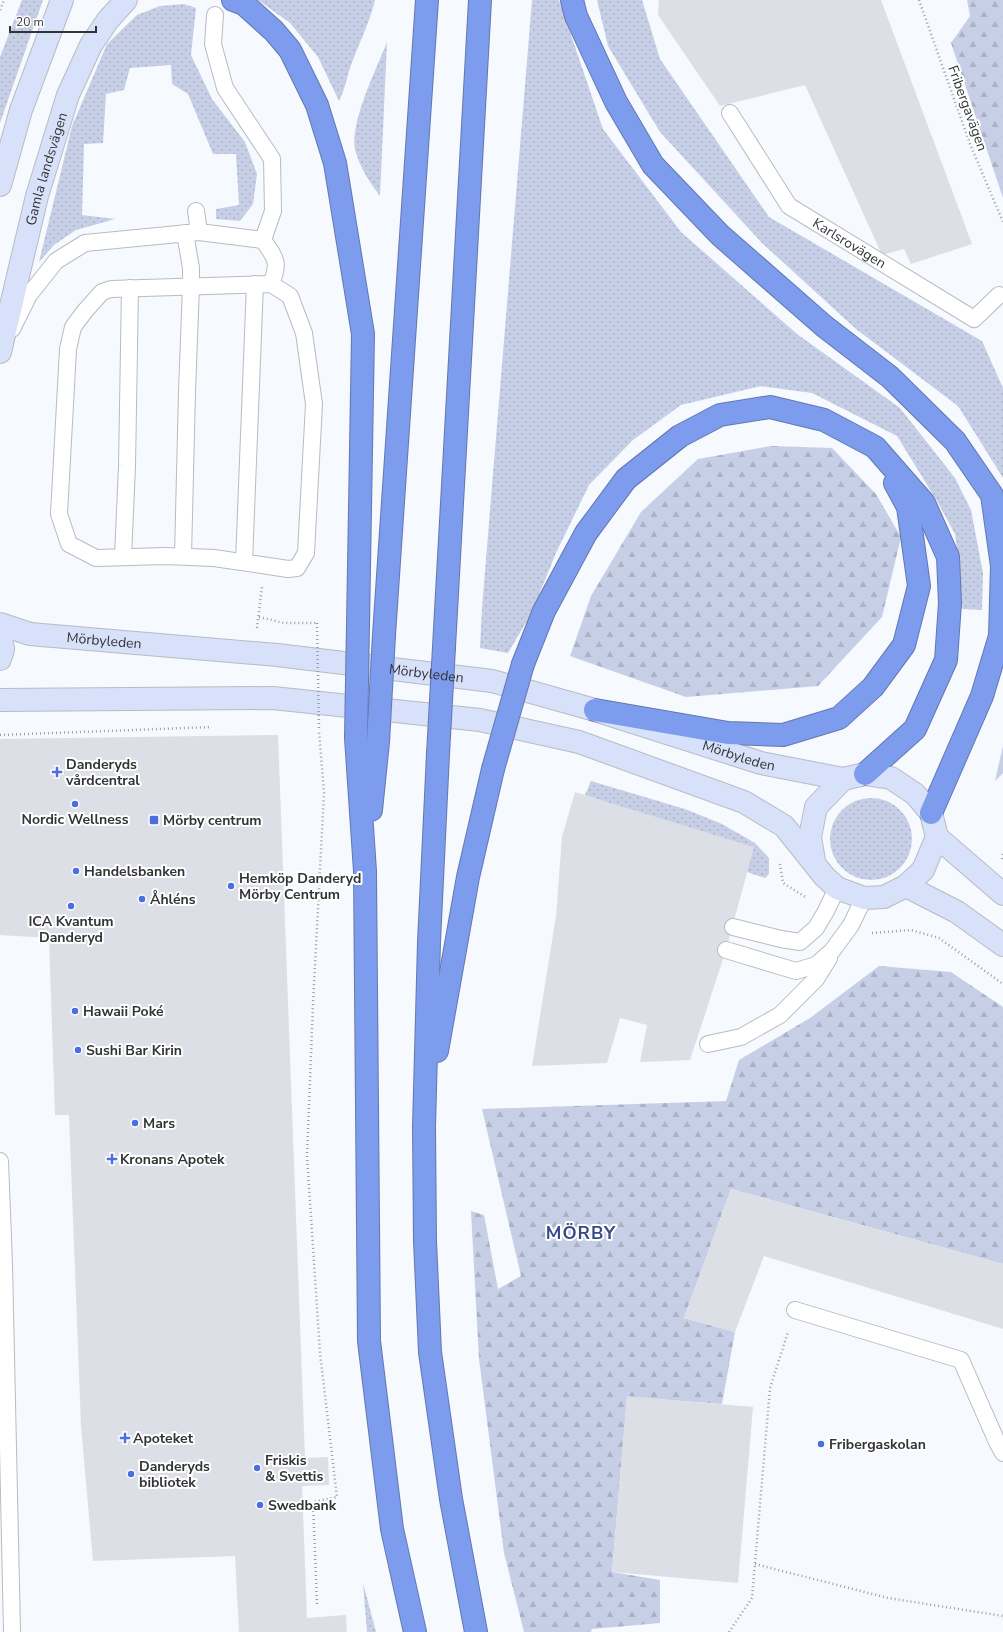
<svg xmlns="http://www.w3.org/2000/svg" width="1003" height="1632" font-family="'Nunito Sans',sans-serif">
<defs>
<pattern id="grass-dots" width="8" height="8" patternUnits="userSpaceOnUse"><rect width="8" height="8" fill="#c6cfe6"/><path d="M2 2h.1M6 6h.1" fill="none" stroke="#abb2c6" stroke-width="1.8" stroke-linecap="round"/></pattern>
<pattern id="forest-firs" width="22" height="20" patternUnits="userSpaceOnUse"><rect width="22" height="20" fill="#c6cfe6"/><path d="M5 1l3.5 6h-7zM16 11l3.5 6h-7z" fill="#abb2c6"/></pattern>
</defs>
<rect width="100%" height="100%" fill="#f6f9fe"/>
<g fill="url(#grass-dots)">
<path d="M22,0H43L0,123V57Z"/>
<path d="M258,0H375C369,25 357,47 349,71C346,82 344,91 339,101L318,57L290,23Z"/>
<path d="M532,0H559L603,129L681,232L797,334L900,408L955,478L971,510L983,573L982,610L962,609L960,572L955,534L937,501L897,436L812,393L761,386L681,405L633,440L589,485L556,553L531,614L508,653L480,648L482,608Z"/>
<path d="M597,0H642L660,59L769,217L982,341L1003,388V478L958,406L856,329L762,243L660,132L608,46Z"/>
<path d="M184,4L196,8L191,55L212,99L245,142L257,174L253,204L240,221L216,219V209L239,205L236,154H213L188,94L172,84L171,65L130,68L124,90L106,94L103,143L84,144L82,215L115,219L76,230L54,245L39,262L72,126L107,44L137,15L160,6Z"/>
<path d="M387,42L380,196C370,183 361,169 356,153C347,127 377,68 387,42Z"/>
<path d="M591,781L685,809L722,824L755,843L769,858V874L765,878L747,872L692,833L585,795Z"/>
<circle cx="871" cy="839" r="41"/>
<path d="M363,1583L376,1632H367Z"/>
</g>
<g fill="url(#forest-firs)">
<path d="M967,0H1003V198L951,43L970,16Z"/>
<path d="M771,446L832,448L876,494L901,537L882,617L818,686L686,697L570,656L591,596L641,512L698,459Z"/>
<path d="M1003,746V773L995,781Z"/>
<path d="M879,966L951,972L1003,1007V1264L731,1189L684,1318L735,1332L722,1404L627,1397L612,1572L660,1580V1623L592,1629L591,1632H524L504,1553L479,1359L471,1211L484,1215L498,1289L521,1276L482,1109L726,1101L739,1060L810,1018Z"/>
</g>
<g fill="#dcdfe6">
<path d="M659,0H881L972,244L911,264L904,249L882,255L805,85L720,106L658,15Z"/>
<path d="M278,735L305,1458L328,1457L329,1485L302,1486L307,1618L346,1615L347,1632H239L235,1556L93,1561L81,1426L69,1115H55L49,938L0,935V739Z"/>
<path d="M575,792L754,847L726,950L690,1060L640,1062L647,1025L620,1018L607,1063L532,1066L556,916L562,837Z"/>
<path d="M731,1189L1003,1264V1329L764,1256L735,1332L684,1318Z"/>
<path d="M627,1396L753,1407L738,1583L612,1572Z"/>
</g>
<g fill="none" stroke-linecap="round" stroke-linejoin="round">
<defs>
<g id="lane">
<path id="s1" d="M730,113L789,206L974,319L999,295"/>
<path d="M196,211L199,232"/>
<path d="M263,240C276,259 280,262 271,284"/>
<path d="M271,284L290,296L304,333L314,404L306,553L297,568L288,569L214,558L165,556L96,558L69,544L59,514L68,349L73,327L85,311L102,292L111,289Z"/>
<path d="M12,329L29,295L56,261L85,243L199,232L263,240L273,211L272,159L225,88L213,44L215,15"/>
<path d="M183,556L187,392L191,286V268L185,233"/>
<path d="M123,557L127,466L130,288"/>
<path d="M244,562L255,284"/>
<path d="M733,927L781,939L800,942L816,928L826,911L837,888"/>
<path d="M726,950L796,971L816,965L832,951L851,925L864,898"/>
<path d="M708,1044L741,1037L780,1015L816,979L829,958"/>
<path d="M0,1161L4,1264L12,1632"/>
<path d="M795,1310L961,1360L997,1442L1003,1453"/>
</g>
<g id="secondary">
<path d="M0,185L21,110L62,0"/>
<path id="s2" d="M0,352L37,196L68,95L91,45L108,20L126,0"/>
<path id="s3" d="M0,624L30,634L277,655L492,681L595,710L761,763L843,779"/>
<path d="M0,632L3,649L0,659"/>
<path d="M0,700L273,698L480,720L579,742L744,802L784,826L824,876L837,888L864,898L884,897L906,886L923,870L937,837L931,813L915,794L891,778L865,774L843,779L816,807L810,837L814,861"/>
<path d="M937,837L1003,894"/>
<path d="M906,886L957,912L1003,945"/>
</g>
<g id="highway">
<path d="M233,0L244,4L274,31L290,50L317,105L335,163L363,334L358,625"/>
<path d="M572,0L576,16L616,102L653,165L720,235L824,326L890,377L955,441L992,495L1002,566L1000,636L982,696L931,813"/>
<path d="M384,635L427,0"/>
<path d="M444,647L480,0"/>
<path d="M523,664L544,611L586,533L626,479L680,436L720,415L770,407L824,420L875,447L924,503L948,557L950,603L946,660L915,729L865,774"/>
<path d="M595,710L728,733L783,735L839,718L873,687L904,645L919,586L908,507L895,483"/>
<path d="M356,738L365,871L369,1341L392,1529L415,1632"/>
<path d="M438,754L429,942L424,1127L425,1241L430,1352L451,1499L476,1632"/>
<path d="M371,810L378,742"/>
<path d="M437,1051L468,877L493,769"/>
</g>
</defs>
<use href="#lane" stroke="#b8bbc2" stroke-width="18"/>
<use href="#secondary" stroke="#b8bbc2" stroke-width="24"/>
<use href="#highway" stroke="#6378ae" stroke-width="24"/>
<g stroke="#9c9ea2" stroke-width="2.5" stroke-dasharray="1 3" stroke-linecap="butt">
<path d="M919,0L970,144L1003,222"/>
<path d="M0,10L4,0"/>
<path d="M259,617L284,623H317"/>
<path d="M257,628L262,587"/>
<path d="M0,735L212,727"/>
<path d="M1002,859L1003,852"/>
<path d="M780,864L783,883L807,898"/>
<path d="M872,933L911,930L939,938L1003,984"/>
<path d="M755,1564L888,1598L1003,1616"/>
<path d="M317,1604L313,1502L337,1497L320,1353L307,1156L313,1004L324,793L319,731H318"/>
<path d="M729,1632L752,1598L770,1388L788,1332"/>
</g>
<use href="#lane" stroke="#fff" stroke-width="16"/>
<use href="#secondary" stroke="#d8e1fa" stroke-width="22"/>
<use href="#highway" stroke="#7d9cee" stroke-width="22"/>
<defs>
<g id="highway-bridge">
<path d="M356,738L358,625"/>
<path d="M378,742L384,635"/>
<path d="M438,754L444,647"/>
<path d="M493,769L523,664"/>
</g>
</defs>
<use href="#highway-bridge" stroke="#6378ae" stroke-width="24" stroke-linecap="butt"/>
<path stroke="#9c9ea2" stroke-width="2.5" stroke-dasharray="1 3" stroke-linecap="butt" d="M317,623L319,731"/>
<use href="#highway-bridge" stroke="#7d9cee" stroke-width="22"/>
</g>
<g fill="#4b6ee2" stroke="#fff" stroke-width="1.5">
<path d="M55 766h4v4h4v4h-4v4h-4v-4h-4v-4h4z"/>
<circle cx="75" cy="804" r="4"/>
<rect x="149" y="815" width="10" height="10" rx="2"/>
<circle cx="76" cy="871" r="4"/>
<circle cx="231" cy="886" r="4"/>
<circle cx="142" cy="899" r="4"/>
<circle cx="71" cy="906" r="4"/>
<circle cx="75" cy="1011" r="4"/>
<circle cx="78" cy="1050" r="4"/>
<circle cx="135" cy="1123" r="4"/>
<path d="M110 1153h4v4h4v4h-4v4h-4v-4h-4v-4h4z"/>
<path d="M123 1432h4v4h4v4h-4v4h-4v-4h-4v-4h4z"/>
<circle cx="821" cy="1444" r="4"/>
<circle cx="257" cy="1468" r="4"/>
<circle cx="131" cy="1474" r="4"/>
<circle cx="260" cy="1505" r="4"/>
</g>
<g text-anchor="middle" stroke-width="4" stroke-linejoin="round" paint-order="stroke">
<g font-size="14" fill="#323436" stroke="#fff">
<text transform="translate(968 108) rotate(70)" y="5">Fribergavägen</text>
<text dy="5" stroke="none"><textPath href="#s2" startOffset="189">Gamla landsvägen</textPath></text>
<text dy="5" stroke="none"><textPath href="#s1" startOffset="181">Karlsrovägen</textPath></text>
<text dy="5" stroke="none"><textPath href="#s3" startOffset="106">Mörbyleden</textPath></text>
<text dy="5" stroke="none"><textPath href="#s3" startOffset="430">Mörbyleden</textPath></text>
<text dy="5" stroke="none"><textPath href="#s3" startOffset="754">Mörbyleden</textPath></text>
</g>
<g font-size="14" font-weight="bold" fill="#323436" stroke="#fff" text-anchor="start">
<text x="66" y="769">Danderyds<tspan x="66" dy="16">vårdcentral</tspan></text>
<text x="75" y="824" text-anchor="middle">Nordic Wellness</text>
<text x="163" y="825">Mörby centrum</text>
<text x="84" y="876">Handelsbanken</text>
<text x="239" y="883">Hemköp Danderyd<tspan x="239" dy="16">Mörby Centrum</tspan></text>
<text x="150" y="904">Åhléns</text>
<text x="71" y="926" text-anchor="middle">ICA Kvantum<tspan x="71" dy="16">Danderyd</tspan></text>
<text x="83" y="1016">Hawaii Poké</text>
<text x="86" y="1055">Sushi Bar Kirin</text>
<text x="143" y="1128">Mars</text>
<text x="120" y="1164">Kronans Apotek</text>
<text x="133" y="1443">Apoteket</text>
<text x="829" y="1449">Fribergaskolan</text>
<text x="265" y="1465">Friskis<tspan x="265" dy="16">&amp; Svettis</tspan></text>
<text x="139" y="1471">Danderyds<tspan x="139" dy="16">bibliotek</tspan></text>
<text x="268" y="1510">Swedbank</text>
</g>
<g font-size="18" font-weight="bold" letter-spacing="1" fill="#364a84" stroke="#fff">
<text x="581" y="1239">MÖRBY</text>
</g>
</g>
<path d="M10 26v6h86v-6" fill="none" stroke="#323436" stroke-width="2"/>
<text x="16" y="26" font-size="12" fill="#323436" stroke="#ffffff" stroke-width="3" paint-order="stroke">20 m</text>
</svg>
